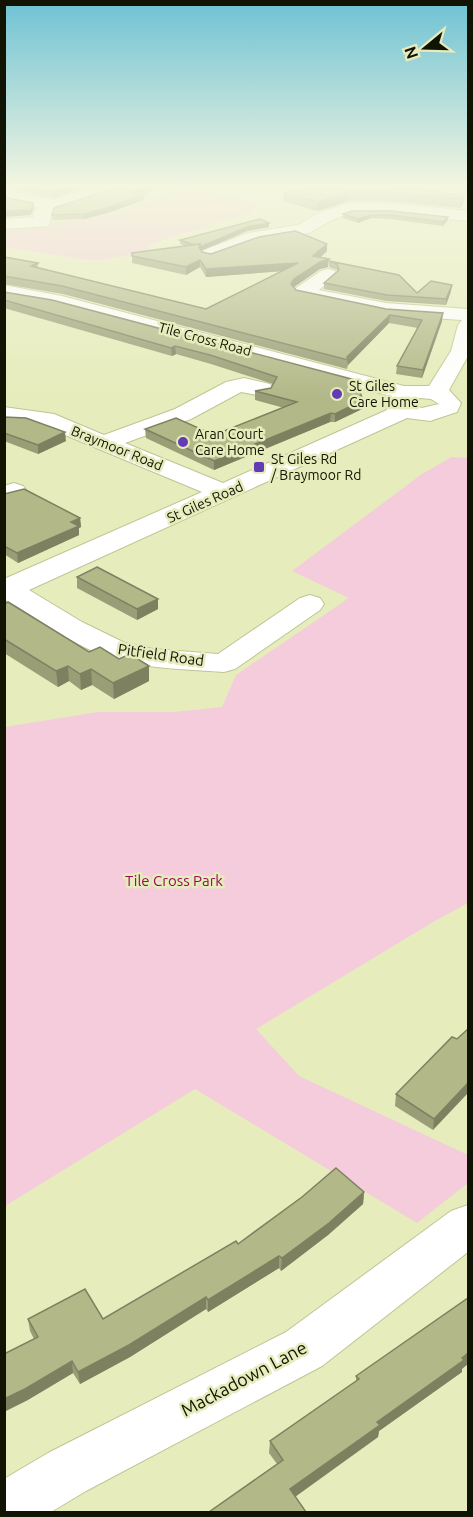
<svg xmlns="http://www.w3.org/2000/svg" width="473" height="1517" font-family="Ubuntu,sans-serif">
<rect width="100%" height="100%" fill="#e6ecbb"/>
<g fill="#f4ccdb">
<path d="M186,187L263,204L251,209L254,211L151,244L143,253L95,261L5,247L4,226L79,220L113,213Z"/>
<path d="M452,457L468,458V903L433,922L256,1029L299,1076L468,1155V1183L417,1223L195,1089L5,1206V727L98,712H174L222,707L236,675L349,598L292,571L422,474Z"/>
</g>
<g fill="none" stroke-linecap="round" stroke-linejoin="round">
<defs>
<g id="minor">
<path d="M97,185H118L119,187L117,190L52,212L49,226L4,229V219L34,217L33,213L38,207L4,200V190L54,200Z"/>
<path d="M349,203H391L468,211V221L391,213H351L332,220L309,233L258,242L210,259L204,258L201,254L204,250L248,233L298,225L320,212Z"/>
<path d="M328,269L335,271L337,275L319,290L386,303L468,309V356L449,390L461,403L457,412L430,421L407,418L29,590L82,622L125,643L153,649L218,654L300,598L310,595L320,598L324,604L320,610L235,669L224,672C184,669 143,669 105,656C69,643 38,618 4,599V579L202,492L41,425L4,421V407L54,414L104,435L175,409L226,382L244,378L270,384L273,389L270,394L262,396L241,392L191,419L125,443L223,483L387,410L384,399L387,395L53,306L4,297V285L62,296L404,386H429L451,351L458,325L462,320L386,315L296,296L293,292L296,288L321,271ZM420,398L431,399L439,404L422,408L407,403L410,399Z"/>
<path d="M14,483L23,486L27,491L23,496L4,502V486Z"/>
<path d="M468,1205V1252L322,1366L86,1491L51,1512H4V1479L48,1453L286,1332L451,1211Z"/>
</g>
</defs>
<use href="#minor" stroke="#bfc594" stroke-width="2"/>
<use href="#minor" fill="#fff" fill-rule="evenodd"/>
</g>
<g fill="#9a9e76">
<path d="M4,185H90L54,198L4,188Z"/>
<path d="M119,185H162L163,187L142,194L144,200L111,212L84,219L53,220L52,215L117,187Z"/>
<path d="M417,189L464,196L463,204L460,208L391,201H349L317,211L283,201L284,193Z"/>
<path d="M352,211L448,217L447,221L443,226L389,219L371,218L358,223L343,218V214Z"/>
<path d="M269,223V227L247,231L201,251L202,252L211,254L327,251L320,258L328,267L320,269L294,287V288L296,290L442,321L422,378L396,374L397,366L418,328L389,323L348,365L347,369L63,294L4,284V257L38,263V268L206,309L281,271L206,277L200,267L186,275L132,263V253L186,246L180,244V240Z"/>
<path d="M329,261L417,293L451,291L446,305L386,301L324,289V283L338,271L337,270L329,267Z"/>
<path d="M4,292L363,400L362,409L335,422H330L214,470L146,438L145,429L214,435L284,408L255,400V391L271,388L273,384L211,364L176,354L172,356L4,308Z"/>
<path d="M4,417L66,441L38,454L4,441Z"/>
<path d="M4,494L80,518L81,527L79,528V535L18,563L4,554Z"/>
<path d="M77,577L158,609L137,620L77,588Z"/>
<path d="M4,604L89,652L149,681L114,699L92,685L81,690L69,681L58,687L4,653Z"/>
<path d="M457,1039L433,1130L395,1106L396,1094Z"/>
<path d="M364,1192L363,1204L328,1235L281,1271L279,1268L208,1312L206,1309L130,1357L80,1384L73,1373L26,1401L34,1339L30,1331L28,1319H103L238,1244Z"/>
<path d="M462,1369V1372L379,1431L378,1437L295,1497L209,1512L277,1464L269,1453L270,1441L356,1381V1376Z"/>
</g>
<g fill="#7d8160">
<path d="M75,185H90L54,198L53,192Z"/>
<path d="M153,185H162L163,187L134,197L133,192Z"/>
<path d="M349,192V201L317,211L318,202Z"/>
<path d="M144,194V200L111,212L84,219V214Z"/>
<path d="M464,196L463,204L460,208L461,199Z"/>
<path d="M33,203L34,208L31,215L4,217V211Z"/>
<path d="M371,215V218L358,223V219Z"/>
<path d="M448,217L447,221L443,226V222Z"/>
<path d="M269,223V227L247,231L200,251V247L247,227Z"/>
<path d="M327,244V251L312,264L313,256Z"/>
<path d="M329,259L328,267L320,269L294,287L291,292V284L294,279L320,262Z"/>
<path d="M200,260V267L186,275V267Z"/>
<path d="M298,263V270L206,277V269Z"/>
<path d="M452,285L451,291L446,305V299Z"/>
<path d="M443,313L442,321L422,378L423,370Z"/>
<path d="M390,315L389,323L348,365L347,357Z"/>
<path d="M175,346L176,354L172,356L171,348Z"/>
<path d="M363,400L362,409L335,422V414Z"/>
<path d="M331,413L330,422L214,470V461Z"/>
<path d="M65,432L66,441L38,454V445Z"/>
<path d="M80,518L81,527L79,528V535L18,563L17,553L71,522Z"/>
<path d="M158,599V609L137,620V609Z"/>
<path d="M68,666L69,681L58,687L56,671Z"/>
<path d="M149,666V681L114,699L113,683Z"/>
<path d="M91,669L92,685L81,690L80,674Z"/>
<path d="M468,1083V1093L433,1130L434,1119Z"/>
<path d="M364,1192L363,1204L328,1235L281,1271L282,1258Z"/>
<path d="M279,1256V1268L208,1312V1300Z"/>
<path d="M206,1297V1309L130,1357L80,1384L78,1372Z"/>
<path d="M468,1353V1364L462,1369V1372L379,1431L378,1437L289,1501L290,1489L377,1422Z"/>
<path d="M72,1361L73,1373L26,1401L4,1412V1399Z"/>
</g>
<g fill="#b3b889" stroke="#7d8160" stroke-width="1.5">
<path d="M16,185H75L53,192Z"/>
<path d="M119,185H153L133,192L144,194L111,207L84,214L52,215L54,208L117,187Z"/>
<path d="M347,185H416V189L464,196L461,199L392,192H349L318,202L284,193Z"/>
<path d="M4,197L33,203L31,210L4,211Z"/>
<path d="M352,211H391L448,217L443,222L390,215H371L358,219L343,214Z"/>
<path d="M260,219L269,223L247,227L200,247V244L194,245L180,240Z"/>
<path d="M295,231L327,244L313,256L329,259L320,262L294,279L291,284L296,290L386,309L443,313L423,370L397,366L422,320L390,315L347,357L348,360L62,286L4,276V257L38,263L31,266L206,309L298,263L206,269L200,260L186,267L132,256V253L200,244L199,247L202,252L211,254L259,237Z"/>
<path d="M329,261L399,275L417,293L431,281L452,285L446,299L387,295L324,283L339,270L337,264Z"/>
<path d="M4,292L52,300L355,380L363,400L335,414L331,413L214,461L145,429L176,418L214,435L297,402L255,391L271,388L277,377L210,355L175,346L171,348L4,300Z"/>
<path d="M4,417L26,418L65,432L38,445L4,433Z"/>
<path d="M24,489L80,518L71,522L79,526L17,553L4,546V494Z"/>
<path d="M97,567L158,599L137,609L77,577Z"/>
<path d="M8,602L89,652L100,647L119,659L130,654L149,666L113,683L91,669L80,674L68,666L56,671L4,639V604Z"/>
<path d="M468,1029V1083L434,1119L396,1094L452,1037L457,1039Z"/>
<path d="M336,1168L364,1192L329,1223L282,1258L279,1256L208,1300L206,1297L129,1345L78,1372L72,1361L25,1389L4,1399V1354L38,1337L28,1319L85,1289L103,1319L236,1241L238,1244L302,1197Z"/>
<path d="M468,1298V1353L462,1358L464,1360L377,1422L380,1425L290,1489L306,1512H209L283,1460L270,1441L359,1379L356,1376Z"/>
</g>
<linearGradient id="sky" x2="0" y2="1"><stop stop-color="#6ec2d4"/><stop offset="0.47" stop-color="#f4f6e0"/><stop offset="1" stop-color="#f4f6e0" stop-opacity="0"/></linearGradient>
<rect width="473" height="397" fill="url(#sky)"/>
<g fill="#633bb3" stroke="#e6ecbb" stroke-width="2">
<circle cx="337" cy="394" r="6"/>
<circle cx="183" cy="442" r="6"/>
<rect x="253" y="461" width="12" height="12" rx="3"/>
</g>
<g text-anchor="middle" stroke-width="5" stroke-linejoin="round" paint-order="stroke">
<g font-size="14" fill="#121403" stroke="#e6ecbb">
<text transform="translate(205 339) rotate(15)" y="5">Tile Cross Road</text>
<text transform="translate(117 448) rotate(22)" y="5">Braymoor Road</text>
<text transform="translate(205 502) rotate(-24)" y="5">St Giles Road</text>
</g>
<g font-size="14" fill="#121403" stroke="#e6ecbb" text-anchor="start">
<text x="349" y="391">St Giles<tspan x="349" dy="16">Care Home</tspan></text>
<text x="195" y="439">Aran Court<tspan x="195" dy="16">Care Home</tspan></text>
<text x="271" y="464">St Giles Rd<tspan x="271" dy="16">/ Braymoor Rd</tspan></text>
</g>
<g font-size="15" fill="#121403" stroke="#e6ecbb">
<text transform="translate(161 655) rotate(8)" y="5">Pitfield Road</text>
</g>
<g font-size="15" fill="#9b095e" stroke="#e6ecbb">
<text x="174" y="886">Tile Cross Park</text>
</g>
<g font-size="18" fill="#121403" stroke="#e6ecbb">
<text transform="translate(244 1379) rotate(-28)" y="6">Mackadown Lane</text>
</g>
</g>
<rect width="473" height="1517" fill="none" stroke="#121403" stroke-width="12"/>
<g transform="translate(425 48) rotate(251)" stroke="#e6ecbb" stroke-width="4.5" paint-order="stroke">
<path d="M0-4.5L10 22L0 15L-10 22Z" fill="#121403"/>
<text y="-9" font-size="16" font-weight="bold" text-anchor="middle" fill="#121403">N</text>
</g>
</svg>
